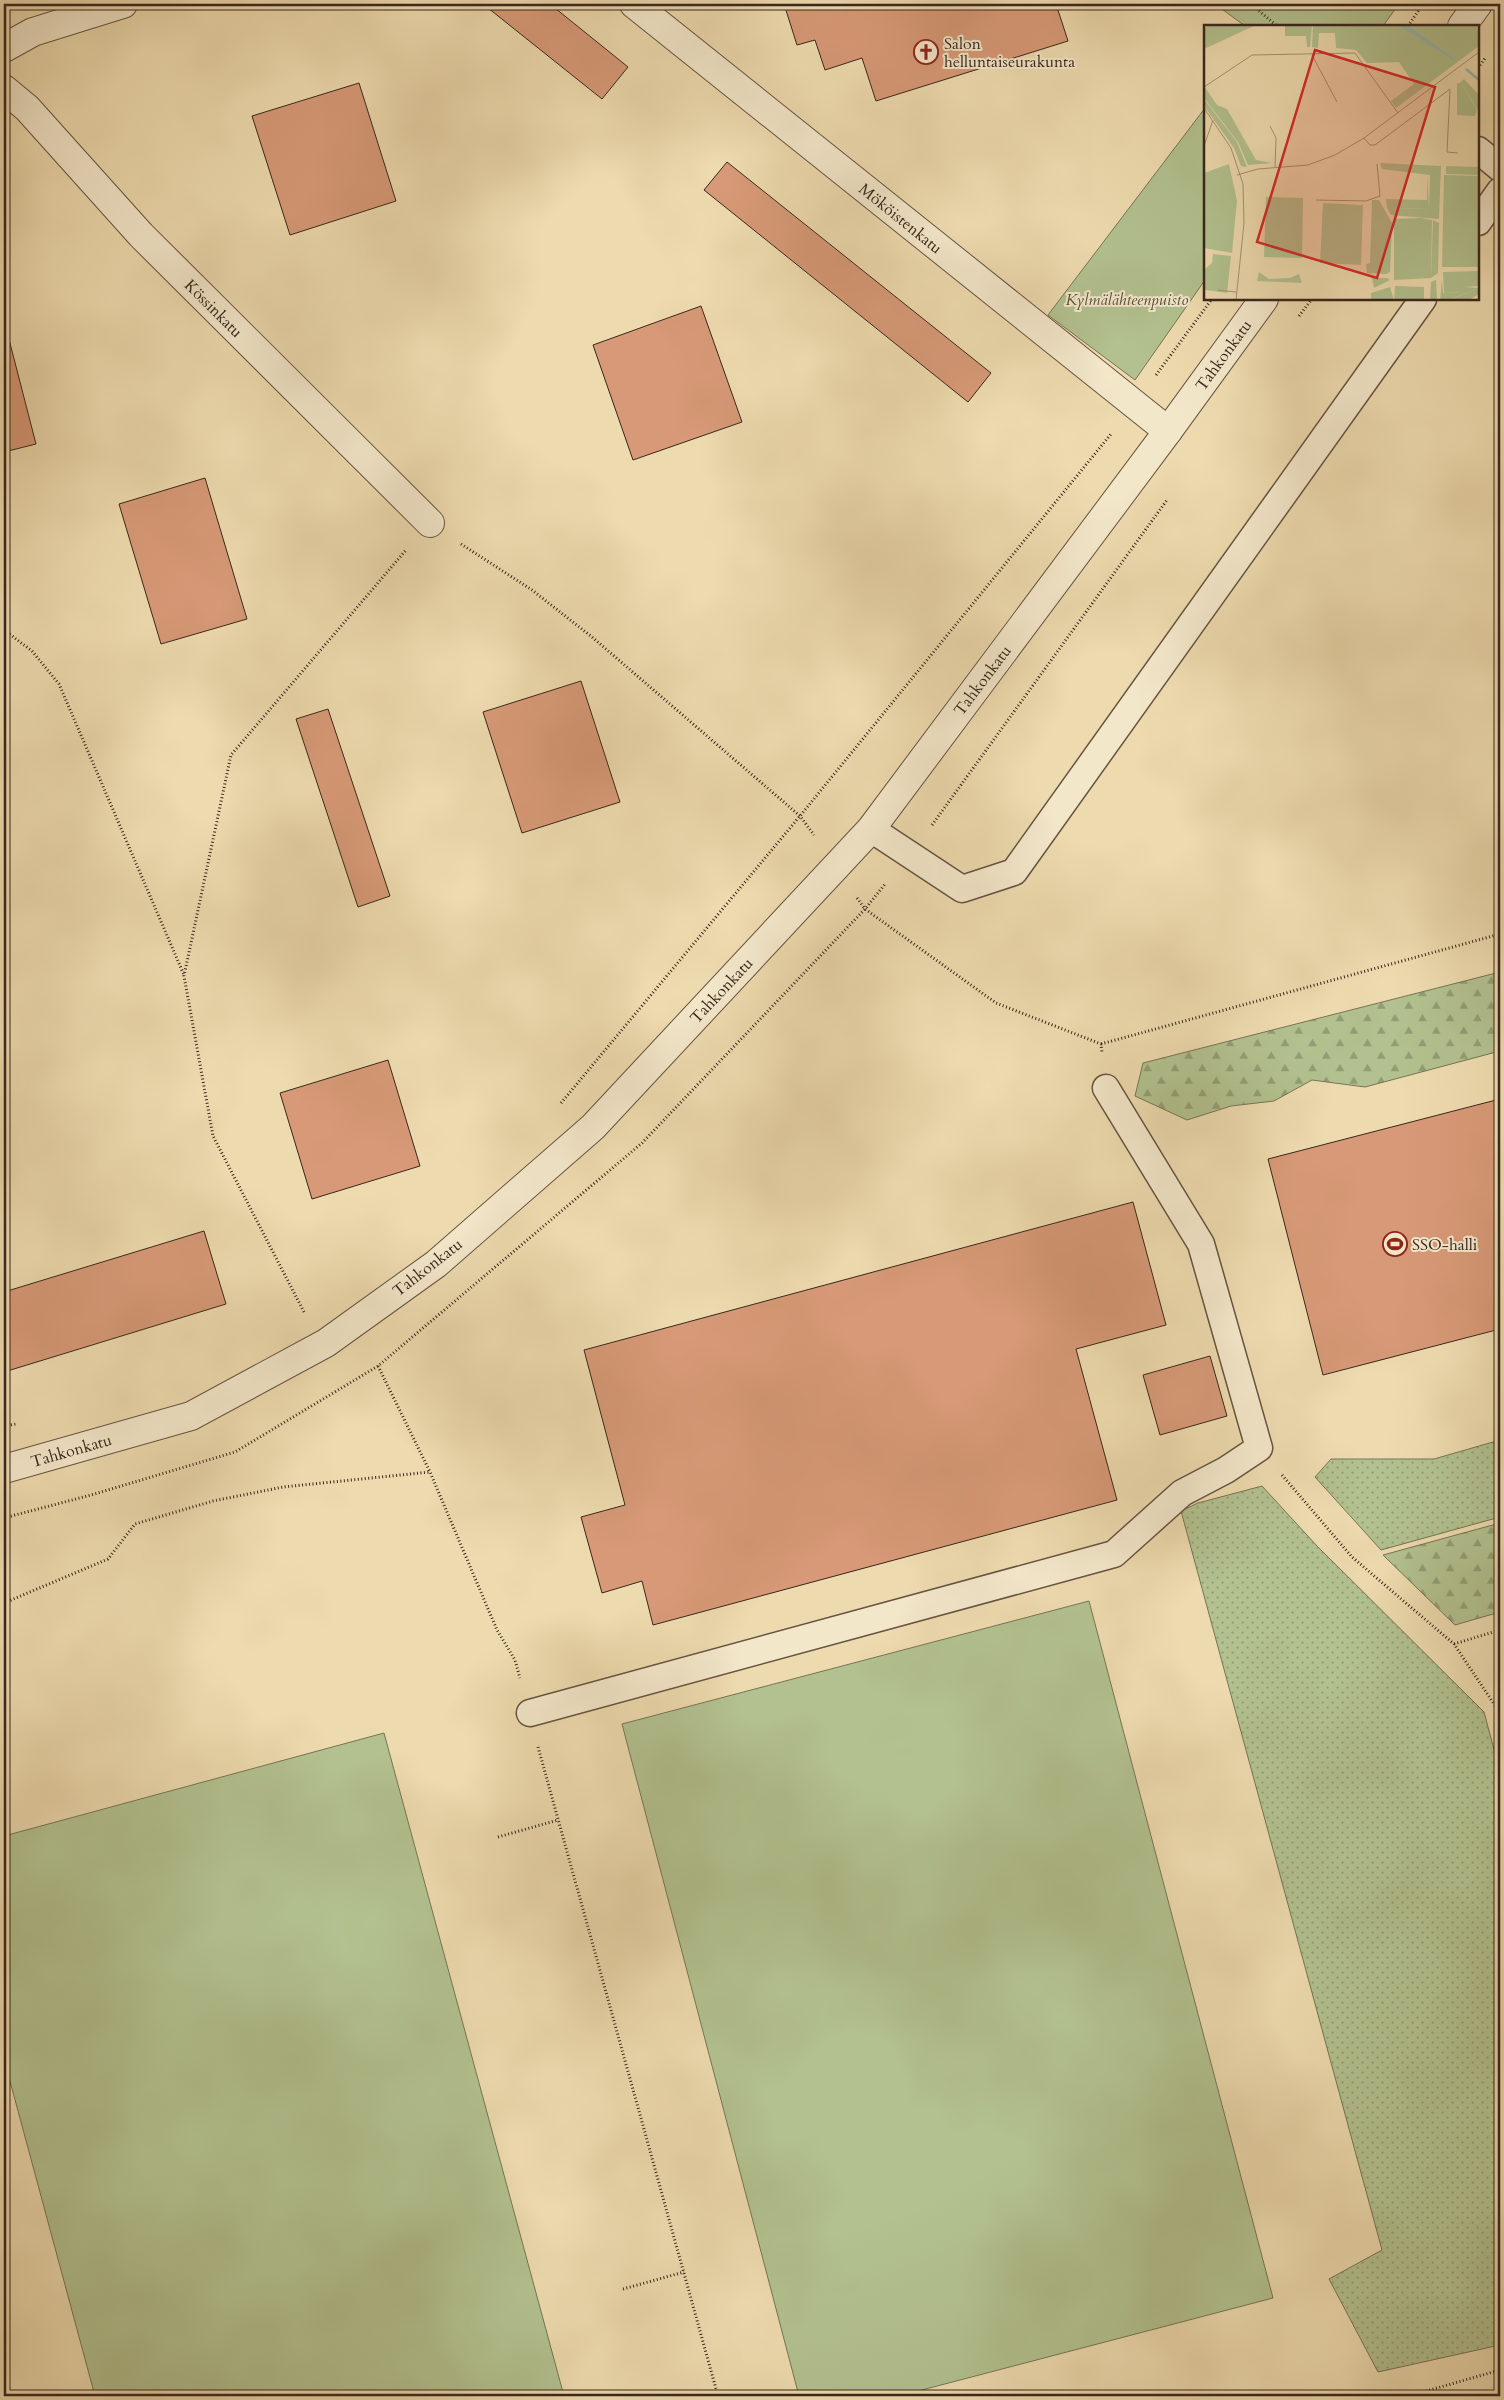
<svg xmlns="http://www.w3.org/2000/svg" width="1504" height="2400" font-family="Cardo,serif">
<defs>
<pattern id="grass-dots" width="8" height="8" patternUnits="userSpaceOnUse" patternTransform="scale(1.25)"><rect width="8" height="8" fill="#b2c18f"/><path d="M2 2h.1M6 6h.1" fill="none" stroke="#929d74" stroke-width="1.8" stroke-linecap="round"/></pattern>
<pattern id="forest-firs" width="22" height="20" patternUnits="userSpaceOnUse" patternTransform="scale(1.25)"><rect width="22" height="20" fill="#b2c18f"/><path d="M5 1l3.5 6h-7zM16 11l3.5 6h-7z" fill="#929d74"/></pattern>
</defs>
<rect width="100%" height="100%" fill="#eddaae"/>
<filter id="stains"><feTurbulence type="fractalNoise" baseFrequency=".004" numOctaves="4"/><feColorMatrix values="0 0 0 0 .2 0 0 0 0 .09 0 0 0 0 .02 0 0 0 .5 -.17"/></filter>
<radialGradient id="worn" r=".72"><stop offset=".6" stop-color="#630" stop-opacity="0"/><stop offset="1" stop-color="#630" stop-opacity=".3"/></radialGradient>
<g fill="url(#grass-dots)" stroke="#767456">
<path d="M1500,1440V1517L1381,1550L1315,1477L1331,1459H1434Z"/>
<path d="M1262,1486L1317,1546L1484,1712L1500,1772V2345L1378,2372L1329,2279L1382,2250L1181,1511L1198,1503Z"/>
</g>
<g fill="url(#forest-firs)" stroke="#767456">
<path d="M1500,972V1051L1365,1087L1312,1080L1274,1101L1231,1106L1187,1120L1135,1096L1143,1063Z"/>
<path d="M1500,1523V1612L1455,1625L1383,1555Z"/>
</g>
<g fill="#b2c18f" stroke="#767456">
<path d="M1215,4H1399L1383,26H1245Z"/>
<path d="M1205,108V280L1135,380L1048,315Z"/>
<path d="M1089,1601L1273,2298L899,2396H799L622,1724Z"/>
<path d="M384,1733L564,2396H95L4,2059V1836Z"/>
</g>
<g fill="#d79977" stroke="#39271d">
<path d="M483,4H550L628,67L602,99Z"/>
<path d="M784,4H1056L1068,41L876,101L862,58L825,70L815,40L797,45Z"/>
<path d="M359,83L396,201L290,235L252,116Z"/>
<path d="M727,162L991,373L968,402L704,190Z"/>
<path d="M701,306L742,422L633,460L593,345Z"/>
<path d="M4,320L36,444L4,452Z"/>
<path d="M205,478L247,619L161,644L119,504Z"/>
<path d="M581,681L620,802L522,833L483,712Z"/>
<path d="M328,709L390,896L358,907L296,719Z"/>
<path d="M388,1060L420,1166L312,1199L280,1093Z"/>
<path d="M1500,1099V1329L1323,1375L1268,1159Z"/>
<path d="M1133,1202L1166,1325L1076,1349L1117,1500L653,1625L642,1581L602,1593L581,1517L625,1505L584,1350Z"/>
<path d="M204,1231L226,1304L4,1372V1292Z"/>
<path d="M1210,1356L1227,1416L1160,1435L1143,1375Z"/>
</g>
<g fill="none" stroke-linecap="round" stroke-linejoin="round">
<defs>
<g id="service">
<path d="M1478,150L1500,168"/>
<path d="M1478,222L1500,191"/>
<path d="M871,829L962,889L1014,872L1423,299"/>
<path d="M530,1713L1114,1554L1182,1493L1226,1470L1259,1448L1201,1244L1106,1088"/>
</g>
<g id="minor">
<path d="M634,4L1168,431"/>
<path d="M4,48L33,32L123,4"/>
<path d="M4,89L27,108L141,235L430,523"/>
</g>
<g id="tertiary">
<path d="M1462,26L1478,4"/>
<path d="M4,1469L191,1416L326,1343L436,1264L593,1127L871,829L1168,431L1264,299"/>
</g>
</defs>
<use href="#service" stroke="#665441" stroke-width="29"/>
<use href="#minor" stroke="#665441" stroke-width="30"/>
<use href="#tertiary" stroke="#665441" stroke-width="30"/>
<g stroke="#39271d" stroke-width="3" stroke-dasharray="1 2.5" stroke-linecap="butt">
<path d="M1251,4L1277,26"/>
<path d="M1408,26L1423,4"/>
<path d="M1478,68L1486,57"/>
<path d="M1299,316L1312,299"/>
<path d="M1156,375L1212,299"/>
<path d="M461,544L532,590L592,637L800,816L814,835"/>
<path d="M4,630L32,651L59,684L184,975"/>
<path d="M932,825L1167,500"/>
<path d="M857,898L865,909L996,1003L1101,1044L1102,1053"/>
<path d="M1101,1044L1500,934"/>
<path d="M561,1103L800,816L1111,434"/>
<path d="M304,1312L213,1136L184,976L231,755L406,550"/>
<path d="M378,1366L430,1472L497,1630L515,1660L520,1678"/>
<path d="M4,1426L16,1424"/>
<path d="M1282,1475L1352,1557L1454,1644L1500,1713"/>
<path d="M4,1518L91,1495L235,1452L378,1366L642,1143L865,909L886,883"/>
<path d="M4,1603L108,1559L135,1524L213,1501L283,1487L430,1472"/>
<path d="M1454,1644L1500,1630"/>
<path d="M538,1747L718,2396"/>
<path d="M498,1837L558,1820"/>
<path d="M623,2289L684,2272"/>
<path d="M1409,2396L1500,2370"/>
</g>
<use href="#service" stroke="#f3e7ca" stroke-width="26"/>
<use href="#minor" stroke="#f3e7ca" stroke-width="28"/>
<use href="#tertiary" stroke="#f3e7ca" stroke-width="28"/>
</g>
<defs>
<symbol id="church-ring" viewBox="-11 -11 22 22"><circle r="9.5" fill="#f3e7ca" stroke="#8f2418" stroke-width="1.5"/><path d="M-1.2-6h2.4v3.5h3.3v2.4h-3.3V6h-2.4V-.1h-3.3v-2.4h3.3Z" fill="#8f2418"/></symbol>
<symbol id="stadium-ring" viewBox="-11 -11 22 22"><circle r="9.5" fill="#f3e7ca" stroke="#8f2418" stroke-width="1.5"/><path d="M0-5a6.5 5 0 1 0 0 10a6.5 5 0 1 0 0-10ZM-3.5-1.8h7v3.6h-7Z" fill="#8f2418"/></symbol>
</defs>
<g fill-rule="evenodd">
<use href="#church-ring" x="912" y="38" width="28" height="28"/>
<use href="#stadium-ring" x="1381" y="1230" width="28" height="28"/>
</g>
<g text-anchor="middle" stroke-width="4" stroke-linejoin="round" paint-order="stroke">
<g font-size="16" fill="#39271d" stroke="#f3e7ca" text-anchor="start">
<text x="944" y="49">Salon<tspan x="944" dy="18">helluntaiseurakunta</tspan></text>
<text x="1412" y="1250">SSO-halli</text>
</g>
<g font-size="16" fill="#39271d" stroke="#f3e7ca">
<text transform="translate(901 218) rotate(39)" y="6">Mököistenkatu</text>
<text transform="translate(214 308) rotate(45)" y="6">Kössinkatu</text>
<text transform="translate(1223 355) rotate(-54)" y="6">Tahkonkatu</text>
<text transform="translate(982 680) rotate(-53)" y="6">Tahkonkatu</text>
<text transform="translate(721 990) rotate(-47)" y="6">Tahkonkatu</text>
<text transform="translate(427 1267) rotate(-38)" y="6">Tahkonkatu</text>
<text transform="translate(71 1450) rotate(-16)" y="6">Tahkonkatu</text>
</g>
<g font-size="16" font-style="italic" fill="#574e3a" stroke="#f3e7ca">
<text x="1127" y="305">Kylmälähteenpuisto</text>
</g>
</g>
<g transform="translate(1204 25)">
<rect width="275" height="275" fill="#eddaae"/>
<path d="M260,54L275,70V87L257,57ZM0,74L33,117L43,142L37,141L30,123L0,81ZM223,150L225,184L183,183L182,174L223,175ZM168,175H175L188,198L186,247L182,249L163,248L162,239L166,238ZM55,247L65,254L86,253L95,249L98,258L53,256ZM168,253H183L186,255L170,263ZM238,255L239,268L260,267V262L275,263L245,275H236ZM186,262L190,275H167V268Z" fill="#b2c18f"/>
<path d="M176,138L237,141L235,194L187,190L183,183L225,184L226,150L178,144ZM242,141L275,142V150L242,149ZM229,195L235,198L234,248L227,253ZM232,255L233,275H226L227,257ZM275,263V269L265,275H246Z" fill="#b2c18f"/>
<path d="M6,0H52L0,24V3ZM81,0H108L106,22H103L102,11H81ZM109,0H273L275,21L192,83L187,76L210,59L195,37L163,38L152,25L132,23L131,8H115L114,23L108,22ZM257,57L273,85L271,91L253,90V59ZM0,61L13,80L23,84L52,135L68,138L44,140L34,117L0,73ZM25,139L33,176L28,228L0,223V148ZM240,150L275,151V242H238ZM62,172L99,173L98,233L60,232ZM119,178L159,180L157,240L116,238ZM217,193L228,195L227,253L190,255V194ZM9,229L27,231L23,268L1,265L0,245L8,238ZM275,246V261L260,262V267L240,268L239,247ZM191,261L220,262V275H190Z" fill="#b2c18f"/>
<path d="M194,0L205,1L252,35L251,36Z" fill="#99baaf"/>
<path fill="none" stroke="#99baaf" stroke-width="2.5" d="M262,44L275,55"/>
<path fill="none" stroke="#a59274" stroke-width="1" d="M108,30L133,77M0,62L48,30L151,28L194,88M0,83L27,123L39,159L40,198L32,275M66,101L72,113L71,142M160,113L166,120H171L246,64L243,127L254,128M0,121L9,95M33,150L54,144L104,140L131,130L160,113L275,27M112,175L162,176L176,171L173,139M14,265L32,267"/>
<path fill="#d62828" fill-opacity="0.15" stroke="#d62828" stroke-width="2.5" d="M111,25L231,62L173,253L53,217Z"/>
<rect width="275" height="275" fill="none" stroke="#39271d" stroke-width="2.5"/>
</g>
<rect width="1504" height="2400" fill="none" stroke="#eddaae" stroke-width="20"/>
<rect x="5" y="5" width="1494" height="2390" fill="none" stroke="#39271d" stroke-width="2.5"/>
<rect x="10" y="10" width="1484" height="2380" fill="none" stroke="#39271d"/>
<rect width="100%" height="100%" filter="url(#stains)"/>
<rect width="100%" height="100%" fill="url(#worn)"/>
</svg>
